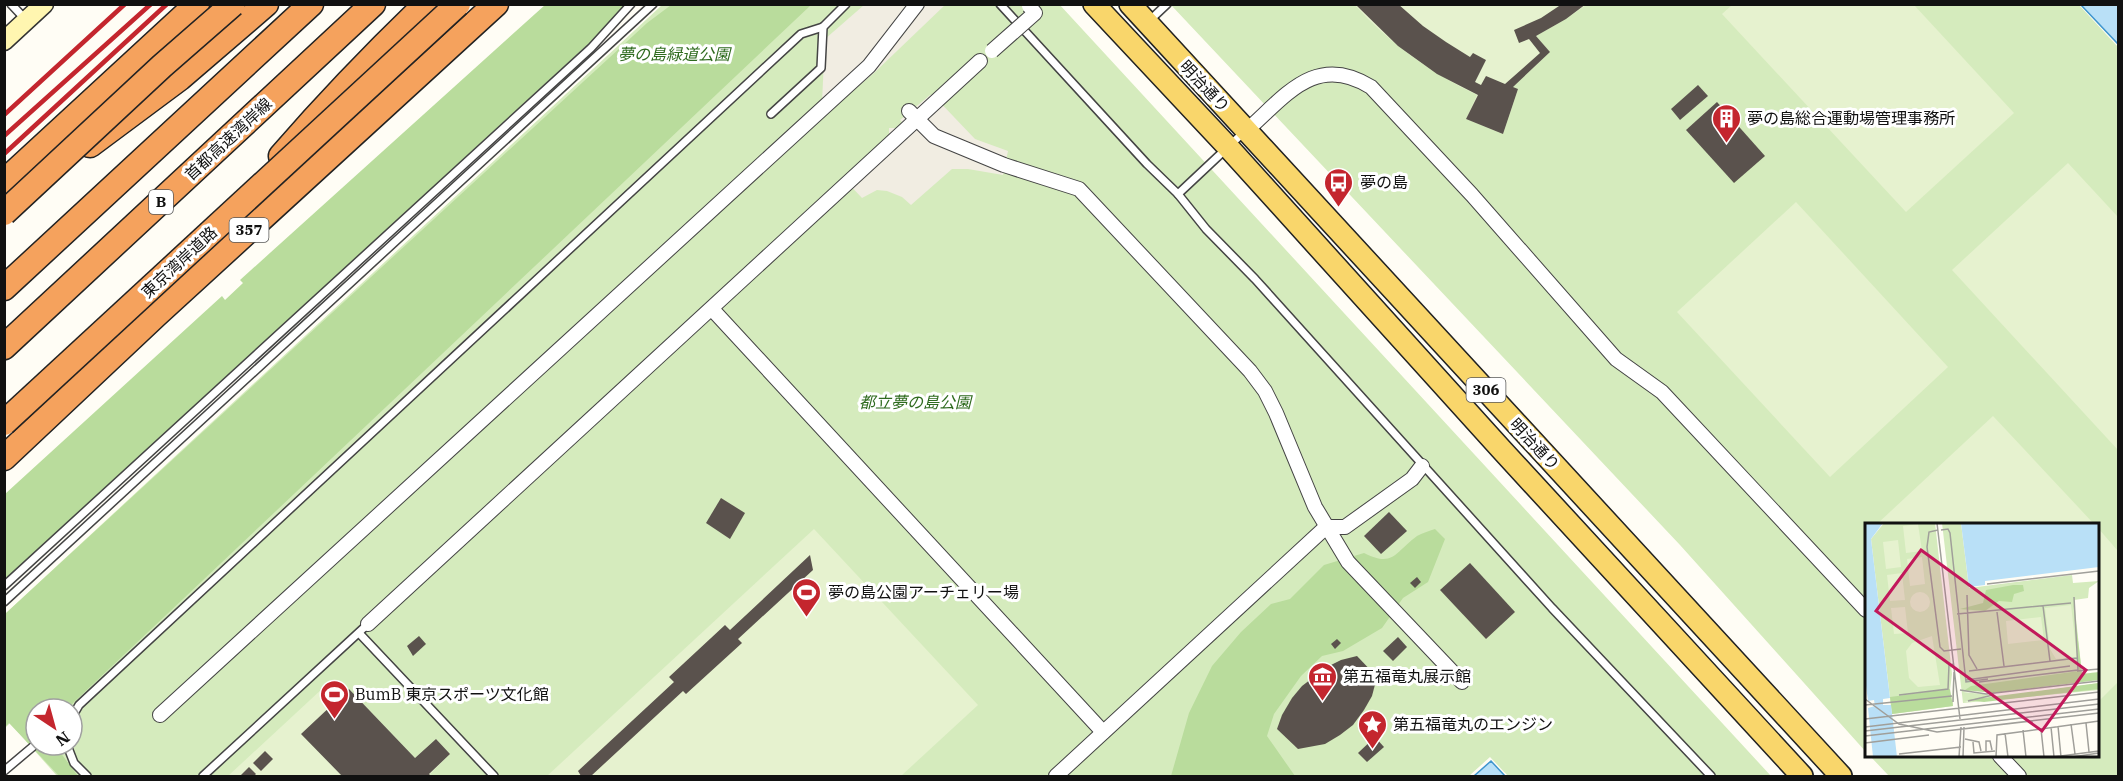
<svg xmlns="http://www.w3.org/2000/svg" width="2123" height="781" font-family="'IBM Plex Serif','Noto Sans JP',serif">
<rect width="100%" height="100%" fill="#fffdf5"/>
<g fill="#d5ebbd" fill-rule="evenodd">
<path d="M1059,4L1771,776H1508L1490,757L1469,776H57L10,723L5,728V614L662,5ZM36,709H72V745H36Z"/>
<path d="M1171,5H2079L2118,47V776H1889L1870,756H2098V524H1866V752L1680,545Z"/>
</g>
<g fill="#b9dc9c">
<path d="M545,5H635L585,47L5,581V494L222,296L225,300L243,283L240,280Z"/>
<path d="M671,5H811L73,703L69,709H36V745H56L57,748L78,776H59L9,723L5,727V614L647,23Z"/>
<path d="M1435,529L1445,539L1428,582L1403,598L1382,628L1343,651L1322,656L1301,676L1274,714L1267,736L1295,776H1171L1189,713L1212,666L1241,632L1271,604L1290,599L1324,565L1364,553C1394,568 1395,552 1417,536C1422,533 1429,531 1435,529Z"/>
</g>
<g fill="#e6f2cf">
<path d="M1355,5H1586L1566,19L1536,36L1550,52L1513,87L1518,89L1503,134L1466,119L1477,95C1431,73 1389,43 1355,5Z"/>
<path d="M1732,5H1914L2014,113L1906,212L1722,14Z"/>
<path d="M2068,163L2118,217V450L1952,270Z"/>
<path d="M1796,202L1948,367L1830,477L1677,312Z"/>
<path d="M1993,416L2094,524H1877Z"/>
<path d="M2098,528L2118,551V682L2098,702Z"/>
<path d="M814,529L978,705L901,776H547Z"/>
<path d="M323,688L336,701L349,689L415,758L436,739L450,754L430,774L431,776H228Z"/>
</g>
<g fill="#f1ede2">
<path d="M864,5H945L874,73L842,100L822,102L825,39Z"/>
<path d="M930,95H933L975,139L1008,151L1003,175L968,169H952L911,205L902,197L887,191L877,190L862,198L843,178L889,135V128H897L903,123L900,120Z"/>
</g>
<g fill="#b9e0f7" stroke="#3f96cf" stroke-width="1.5">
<path d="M2081,5H2118V44Z"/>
<path d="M1491,761L1505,776H1474Z"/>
</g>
<g fill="#5a524d">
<path d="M1355,4H1398L1423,26L1446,42L1470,57L1473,53L1486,60L1475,82L1481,85L1486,76L1505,84L1540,53L1529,39L1519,43L1514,30L1541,18L1562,4H1586L1566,19L1536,36L1550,52L1513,87L1518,89L1503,134L1466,119L1478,95L1437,74L1398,46Z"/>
<path d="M1698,85L1708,96L1680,120L1671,109Z"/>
<path d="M1717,102L1765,156L1734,183L1686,130Z"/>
<path d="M721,498L745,513L730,539L706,523Z"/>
<path d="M1389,512L1407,531L1381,554L1364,536Z"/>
<path d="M810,555L813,570L738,639L742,643L686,694L683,691L591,776H581L578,771L674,682L669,677L725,625L730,630Z"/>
<path d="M1470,563L1515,612L1486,639L1440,590Z"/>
<path d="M1417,577L1421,582L1415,588L1410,583Z"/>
<path d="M419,636L426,644L413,656L407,646Z"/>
<path d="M1398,637L1407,647L1393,661L1383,651Z"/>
<path d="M1337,639L1341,643L1335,649L1331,644Z"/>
<path d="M1357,656L1377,677L1372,696L1364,710L1353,725L1340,735L1325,744L1298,749L1277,729L1282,715L1292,698L1302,686L1327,667L1341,660Z"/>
<path d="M349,689L415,758L436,739L450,754L429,774L431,776H342L301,734Z"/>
<path d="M1375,737L1384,747L1367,762L1358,753Z"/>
<path d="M265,751L273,759L261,771L253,763Z"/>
<path d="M249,767L256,774L254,776H240Z"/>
</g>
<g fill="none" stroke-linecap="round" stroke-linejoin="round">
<defs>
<g id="lane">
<path d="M11,4L26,20"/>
<path d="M1000,4L1147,164L1178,194L1206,229L1255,279L1552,608L1711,776"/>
<path d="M1149,21L1167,4"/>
<path d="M771,114L821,68L823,27L846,4"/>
<path d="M1178,194L1244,132"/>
<path d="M4,586L591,48L631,4"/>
<path d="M4,602L653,4"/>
<path d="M359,633L494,776"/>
<path d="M72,717L79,705L801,34L823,27"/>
<path d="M67,745L74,763L87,776"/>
<path d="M4,771L36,744"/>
<path d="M203,776L368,624"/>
</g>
<g id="street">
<path d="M909,111L934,136L1004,165L1079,189L1250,371L1265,391L1276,413L1315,507L1348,562L1462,682"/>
<path d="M1246,131C1285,97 1315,52 1371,87L1472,195L1616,359L1662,392L1866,610"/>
<path d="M712,309L1103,732"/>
<path d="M368,624L980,61"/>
<path d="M160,715L869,66L917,4"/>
<path d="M2000,756L2019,776"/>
<path d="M1056,776L1326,527H1345L1412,479L1422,466"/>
</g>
<path id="secondary" d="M4,41L44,4"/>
<g id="primary">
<path d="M1094,4L1228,147L1501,449L1802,776"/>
<path d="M1130,4L1841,776"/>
</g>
<g id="highway">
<path d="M90,145L180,78L266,4"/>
<path d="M281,156C327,103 375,53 426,4"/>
<path d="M4,182L197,4"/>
<path d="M4,288L311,4"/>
<path d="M4,347L373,4"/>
<path d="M4,458L156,315L496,4"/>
</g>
</defs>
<use href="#lane" stroke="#444" stroke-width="10"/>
<use href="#street" stroke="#444" stroke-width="16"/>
<use href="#secondary" stroke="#333" stroke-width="21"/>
<use href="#primary" stroke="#222" stroke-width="24"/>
<use href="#highway" stroke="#222" stroke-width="27"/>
<use href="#lane" stroke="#fff" stroke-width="7"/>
<use href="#street" stroke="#fff" stroke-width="14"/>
<use href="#secondary" stroke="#fff6b0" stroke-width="18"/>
<use href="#primary" stroke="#f9d66b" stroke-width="21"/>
<use href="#highway" stroke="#f5a25d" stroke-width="24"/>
<g stroke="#c4262e" stroke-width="4.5">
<path d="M4,115L125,4"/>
<path d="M4,136L151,4"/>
<path d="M4,154L167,4"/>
</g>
<defs>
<path id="street-bridge" d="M992,51L1035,13L1029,6"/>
<g id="highway-bridge">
<path d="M4,213L162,66L233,4"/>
<path d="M4,423L458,4"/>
</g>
</defs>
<use href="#street-bridge" stroke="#444" stroke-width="16" stroke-linecap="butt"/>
<use href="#highway-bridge" stroke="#222" stroke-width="27" stroke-linecap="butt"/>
<use href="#street-bridge" stroke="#fff" stroke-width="14"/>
<use href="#highway-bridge" stroke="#f5a25d" stroke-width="24"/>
</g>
<defs>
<symbol id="building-pin" viewBox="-11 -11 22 30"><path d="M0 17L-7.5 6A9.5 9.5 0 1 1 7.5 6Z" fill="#c4262e" stroke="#fff"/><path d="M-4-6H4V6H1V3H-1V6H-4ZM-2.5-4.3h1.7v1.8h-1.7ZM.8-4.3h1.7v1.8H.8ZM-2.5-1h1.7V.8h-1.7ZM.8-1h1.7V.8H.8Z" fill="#fff"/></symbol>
<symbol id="bus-pin" viewBox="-11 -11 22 30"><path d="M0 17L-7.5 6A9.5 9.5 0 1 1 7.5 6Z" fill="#c4262e" stroke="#fff"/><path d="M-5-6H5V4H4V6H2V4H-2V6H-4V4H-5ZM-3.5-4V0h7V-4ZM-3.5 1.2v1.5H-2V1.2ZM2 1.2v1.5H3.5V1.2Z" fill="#fff"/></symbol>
<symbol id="stadium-pin" viewBox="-11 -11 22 30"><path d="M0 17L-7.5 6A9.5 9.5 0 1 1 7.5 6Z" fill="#c4262e" stroke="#fff"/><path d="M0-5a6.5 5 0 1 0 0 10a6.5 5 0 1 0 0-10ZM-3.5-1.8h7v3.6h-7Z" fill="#fff"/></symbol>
<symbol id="museum-pin" viewBox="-11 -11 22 30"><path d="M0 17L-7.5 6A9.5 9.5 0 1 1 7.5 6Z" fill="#c4262e" stroke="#fff"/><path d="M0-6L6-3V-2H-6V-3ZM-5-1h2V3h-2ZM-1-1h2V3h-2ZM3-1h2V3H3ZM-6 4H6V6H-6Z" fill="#fff"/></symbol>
<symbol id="sight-pin" viewBox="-11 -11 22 30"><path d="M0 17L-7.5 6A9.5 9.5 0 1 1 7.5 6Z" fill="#c4262e" stroke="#fff"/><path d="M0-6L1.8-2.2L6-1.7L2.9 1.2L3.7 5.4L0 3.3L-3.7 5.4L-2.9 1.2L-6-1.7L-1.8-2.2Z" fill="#fff"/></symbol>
</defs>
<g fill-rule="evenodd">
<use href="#building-pin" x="1710" y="102" width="33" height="45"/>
<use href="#bus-pin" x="1322" y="166" width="33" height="45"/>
<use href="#stadium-pin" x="790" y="576" width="33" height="45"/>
<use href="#museum-pin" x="1306" y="660" width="33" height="45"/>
<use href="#stadium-pin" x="318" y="678" width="33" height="45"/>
<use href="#sight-pin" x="1356" y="708" width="33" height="45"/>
</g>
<g text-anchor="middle" stroke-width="6" stroke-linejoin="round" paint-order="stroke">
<g fill="#fff" stroke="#585858" stroke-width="1.5">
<rect x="149" y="190" width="24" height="24" rx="4.5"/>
<rect x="229.5" y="218" width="39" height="24" rx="4.5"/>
<rect x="1466.5" y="378" width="39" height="24" rx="4.5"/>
</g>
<g font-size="15" font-weight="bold" fill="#111">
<text x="161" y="207">B</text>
<text x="249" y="235">357</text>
<text x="1486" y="395">306</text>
</g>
<g font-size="16" font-style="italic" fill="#2f6b1f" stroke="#fff">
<text x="674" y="60">夢の島緑道公園</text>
<text x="915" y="408">都立夢の島公園</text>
</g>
<g font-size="16" fill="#111" stroke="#fff">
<text transform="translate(1205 86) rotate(47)" y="6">明治通り</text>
<text transform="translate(228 139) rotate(-43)" y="6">首都高速湾岸線</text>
<text transform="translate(179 262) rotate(-43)" y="6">東京湾岸道路</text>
<text transform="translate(1535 444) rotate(47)" y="6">明治通り</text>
</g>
<g font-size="16" fill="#111" stroke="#fff" text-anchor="start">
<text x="1747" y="124">夢の島総合運動場管理事務所</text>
<text x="1360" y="188">夢の島</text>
<text x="828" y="598">夢の島公園アーチェリー場</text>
<text x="1343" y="682">第五福竜丸展示館</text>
<text x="355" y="700">BumB 東京スポーツ文化館</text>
<text x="1393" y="730">第五福竜丸のエンジン</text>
</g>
</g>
<g transform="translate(1865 523)">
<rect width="234" height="234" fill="#fffdf5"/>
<path d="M19,0H70L87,151L84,175L87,180L88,158V183L27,191L6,16ZM77,0H96L104,65L207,52L208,60L234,58L224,65L223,75L209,77L217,151L234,149L98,169L127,172L99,179L234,160V167L98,180Z" fill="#d5ebbd"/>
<path d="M148,62H158L159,68L149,71L147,79L134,78L120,88L95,86L118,80L121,67ZM208,75L217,151L234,149V157L128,170L100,167L106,163L214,148ZM234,160V166L119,179L102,177ZM85,166L88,183L27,191L25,174Z" fill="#b9dc9c"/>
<path d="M53,1L57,28L41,30L38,3ZM33,17L36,44L21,46L18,19ZM57,34L60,61L45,63L42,36ZM37,50L40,77L25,78L22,52ZM45 79a10 10 0 1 1 20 0a10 10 0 1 1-20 0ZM206,82L212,134L191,136L185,126L180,85ZM40,84L43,110L29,111L26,85ZM176,94L179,117L143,121L141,98ZM67,113L75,162L53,164L44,155L41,128L47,120Z" fill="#e6f2cf"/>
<path d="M0,0H18L6,16L25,175L18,176V182H26L32,234H8L3,185L10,183L9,177L3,178L0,155ZM96,0H234V44L120,58V62L104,64Z" fill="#b9e0f7"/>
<path fill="none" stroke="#a09f9a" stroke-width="1.5" d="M72,0L95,196M73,7L64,9L62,24L75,124L79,128L96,126M76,7L83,6L85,10L101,159L123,156M122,61L234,48M102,72L104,132L112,146M178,83L185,138M132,89L139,143M92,91L206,80M104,148L212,135M212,148L234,146M101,157L205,143M114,159L213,147L209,74M95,167L121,171L234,158M34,172L83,166L84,142L89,141M0,176L34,201L72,209L234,190M103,178L128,172M88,179L89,149M0,182L87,173M0,196L234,169M221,200L224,229M206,201L210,231M193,203L196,234M0,204L234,176M186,204L189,234M176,206L179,234M158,207L161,234M0,208L234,181M140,210L143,234M0,213L234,186M100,216L114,219L116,228M108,219L109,230L130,228M0,220L64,212M121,228V218H125L127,227M34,231L96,224M94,234L96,204M98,234L99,204M131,234L132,212L234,198M188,234L234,228M207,234L234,230"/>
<path fill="#c2185b" fill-opacity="0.15" stroke="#c2185b" stroke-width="3" d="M56,27L221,147L177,208L11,88Z"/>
<rect width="234" height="234" fill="none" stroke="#111" stroke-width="3"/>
</g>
<rect width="2123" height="781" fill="none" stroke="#111111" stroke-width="12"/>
<g transform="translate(54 727) rotate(144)"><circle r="28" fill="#ffffff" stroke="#a0a0a0" stroke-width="1.5"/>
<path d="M0-4.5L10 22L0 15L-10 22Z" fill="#c4262e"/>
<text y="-9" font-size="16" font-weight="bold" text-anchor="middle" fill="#111111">N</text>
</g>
</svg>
